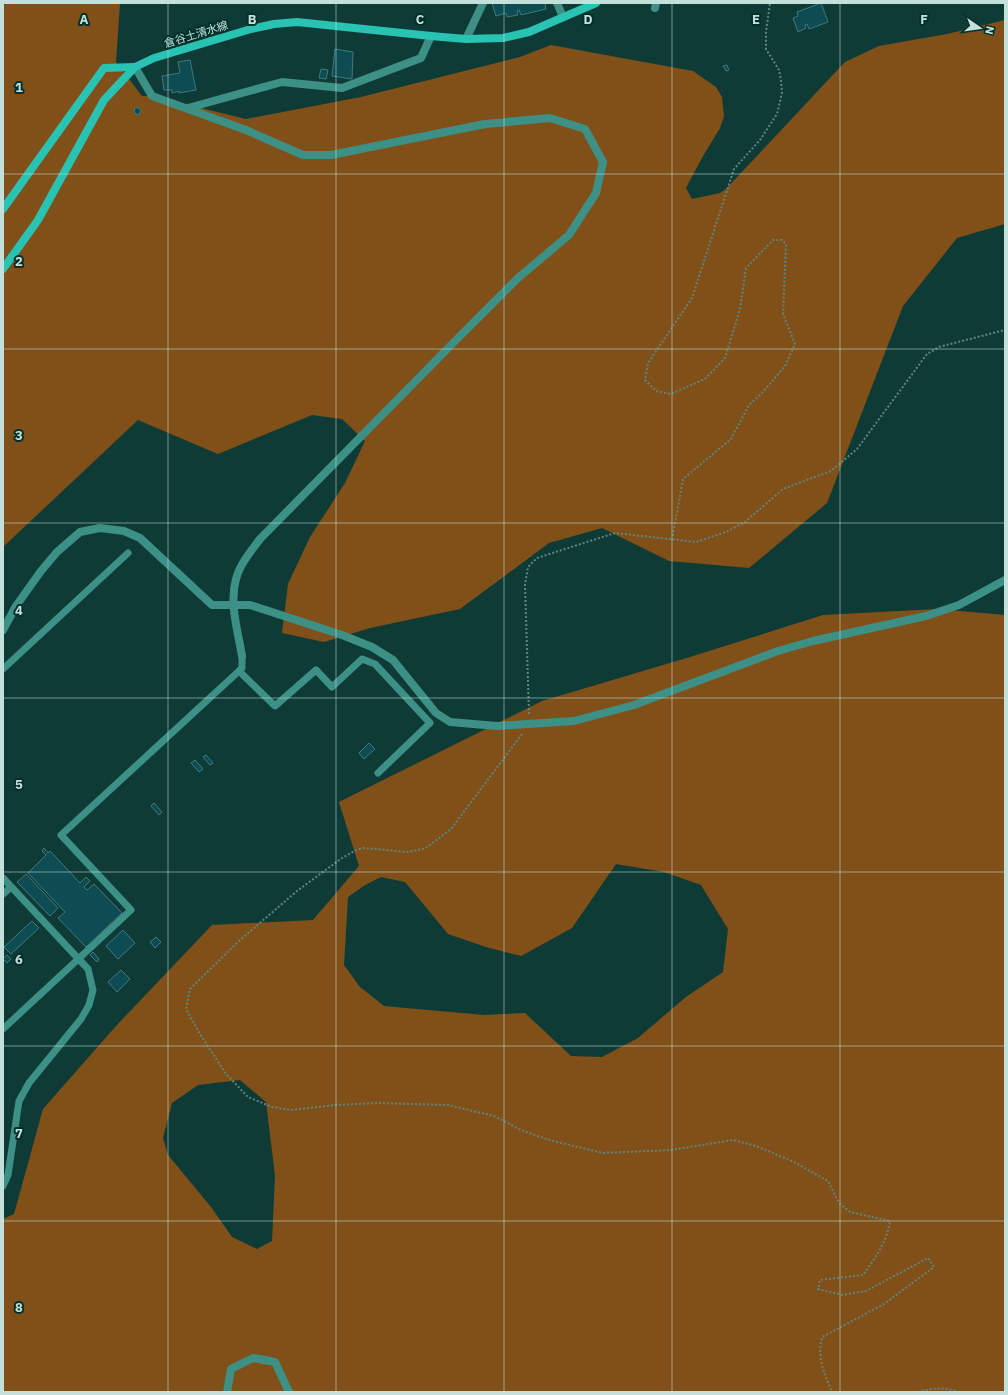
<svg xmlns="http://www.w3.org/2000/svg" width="1008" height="1395" font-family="'IBM Plex Sans','Noto Sans JP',sans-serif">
<rect width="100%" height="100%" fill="#0f3b36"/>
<g fill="#815018" fill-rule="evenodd">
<path d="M7,3H120L116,62L142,96H152L246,119L361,97L520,57L551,45L693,71L716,87L722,97L724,116L720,128L703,156L686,188L692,199L720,193L726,189L845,62L879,46L947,34L1005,20V224L957,238L903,306L827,503L749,568L669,561L602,528L549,543L460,609L370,628L324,642L282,633L288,584L310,537L345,483L365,441L342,419L312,415L218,454L138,420L3,547V6Z"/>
<path d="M937,609L1005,615V1392H3V1219L14,1214L43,1109L116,1026L212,925L313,920L359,866L339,802L542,701L690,657L823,615ZM616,864L664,872L701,885L728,929L723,972L686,997L638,1038L602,1057L571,1056L525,1013L484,1015L384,1006L360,987L344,965L348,897L365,885L381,877L405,882L448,934L486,947L521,956L572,928ZM240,1080L266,1102L275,1176L272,1241L257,1249L232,1237L211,1207L168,1155L163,1138L172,1103L198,1085Z"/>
</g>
<g fill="#0d4c52" stroke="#417980">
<path d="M492,3H545L546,9L521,15L519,10L517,11L518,15L507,17L506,13L496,16Z"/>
<path d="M821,3L828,22L809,29L807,24L805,25L806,28L798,32L793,18L798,16L797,12Z"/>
<path d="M335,49L353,52L352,79L332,76Z"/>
<path d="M190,60L196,90L179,93V91L172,93V90H164L162,76L180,73L178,62Z"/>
<path d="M727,65L729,70L726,71L723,66Z"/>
<path d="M321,69L328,70L326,79L319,78Z"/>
<path d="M135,107L141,109L139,115L134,113Z"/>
<path d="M369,743L375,749L364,759L359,753Z"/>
<path d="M206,755L213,763L210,765L203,757Z"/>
<path d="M195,760L203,769L199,772L191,763Z"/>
<path d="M154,803L162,812L159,815L151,806Z"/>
<path d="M44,848L48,853L50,851L80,883L86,877L90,881L84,887L87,890L94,884L122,913L86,947L58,918L65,912L28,873L46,855L42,851Z"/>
<path d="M26,874L58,908L50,916L17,882Z"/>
<path d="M32,921L39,928L11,954L4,947Z"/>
<path d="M123,930L135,943L118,959L106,946Z"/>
<path d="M156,937L161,942L155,948L150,942Z"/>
<path d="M93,952L99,959L97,962L90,955Z"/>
<path d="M7,955L11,959L7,963L3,959Z"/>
<path d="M121,970L130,979L117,992L108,982Z"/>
</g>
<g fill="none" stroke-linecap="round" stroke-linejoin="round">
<g stroke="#608580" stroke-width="2" stroke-dasharray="2 2" stroke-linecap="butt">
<path d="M672,540L683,479L731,439L749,405L763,392L785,366L795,344L783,314L786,244L782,240H773L746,268L740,309L725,358L705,379L671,394L656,391L645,380L648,363L692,298L734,169L760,140L777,114L782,93L781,80L779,70L766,49V32L770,3"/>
<path d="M529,714L525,584L528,567L537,558L615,533L696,542L726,532L745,522L783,489L831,471L857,449L927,354L939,347L1005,330"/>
<path d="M522,734L451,829L426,848L408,852L364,848L356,850L342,858L297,891L239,941L190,989L186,1009L200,1034L226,1074L248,1097L272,1107L291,1110L336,1105L378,1103L448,1105L494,1116L521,1130L549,1140L603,1153L671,1150L733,1140L756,1146L794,1162L828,1181L839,1203L850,1212L890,1221C887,1242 875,1258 863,1275L820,1280L818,1289L842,1295L866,1291L928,1258L934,1267L884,1304L822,1337C817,1358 824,1373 832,1392"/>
<path d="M918,1392C932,1388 943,1387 956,1391L955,1392"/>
</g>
<g stroke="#3d9086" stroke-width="7">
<path d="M3,669L128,553"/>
<path d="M239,671L275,706L316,670L332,687L362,659L375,664L430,723L378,773"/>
<path d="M3,878L88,969L93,990L89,1005L81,1019L29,1083L19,1101L8,1175L3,1186"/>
<path d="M3,894L11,887"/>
<path d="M3,1029L131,910L61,835L239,671L242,668V656"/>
</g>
<g stroke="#3d9086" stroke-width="8">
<path d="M557,3L563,17"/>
<path d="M655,8L656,3"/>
<path d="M466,39L483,3"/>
<path d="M135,67L152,96L246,130L303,155H331L485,124L550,118L585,129L603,162L596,193L569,235L518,278L460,336L260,539C251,551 240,564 236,579C229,604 238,631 242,656"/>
<path d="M188,108L282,82L342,88L421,58L431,36"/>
<path d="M3,630L16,606L41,571L57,552L80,532L100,528L124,531L140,538L212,605H250L342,635L372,647L393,660L436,713L450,722L497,726L574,721L634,705L778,651L813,641L926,616L959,605L1005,580"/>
<path d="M227,1392L231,1369L253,1358L275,1362L289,1392"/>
</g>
<g stroke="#29c3b4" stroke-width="8">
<path d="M3,209L104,68L135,67"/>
<path d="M3,269L38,220L104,100L135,67L154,58L251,29L274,24L297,22L431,36L466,39L503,38L529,32L596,3"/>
</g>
</g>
<path fill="none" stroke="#c4e0db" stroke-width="1" stroke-opacity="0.55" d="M168,3V1392M336,3V1392M504,3V1392M672,3V1392M840,3V1392M3,174H1005M3,349H1005M3,523H1005M3,698H1005M3,872H1005M3,1046H1005M3,1221H1005"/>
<g text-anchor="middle" stroke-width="4" stroke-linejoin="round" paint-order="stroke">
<g font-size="11" fill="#c4e0db" stroke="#02312c">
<text transform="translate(196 34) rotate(-17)" y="4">倉谷土清水線</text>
</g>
</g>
<g font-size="13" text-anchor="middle" font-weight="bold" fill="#c4e0db" stroke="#02312c" stroke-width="4" stroke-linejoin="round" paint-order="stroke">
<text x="84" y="24">A</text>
<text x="252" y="24">B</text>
<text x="420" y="24">C</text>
<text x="588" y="24">D</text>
<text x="756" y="24">E</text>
<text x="924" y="24">F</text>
<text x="19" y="92">1</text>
<text x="19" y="266">2</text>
<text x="19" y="440">3</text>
<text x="19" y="615">4</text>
<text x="19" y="789">5</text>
<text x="19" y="964">6</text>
<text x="19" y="1138">7</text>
<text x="19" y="1312">8</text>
</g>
<rect width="1008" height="1395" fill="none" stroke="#c4e0db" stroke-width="8"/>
<g transform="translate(980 28) rotate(103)" stroke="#02312c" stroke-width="3" paint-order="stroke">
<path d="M0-3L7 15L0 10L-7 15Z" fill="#c4e0db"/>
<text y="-6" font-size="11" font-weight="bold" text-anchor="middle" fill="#c4e0db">N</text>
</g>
</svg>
